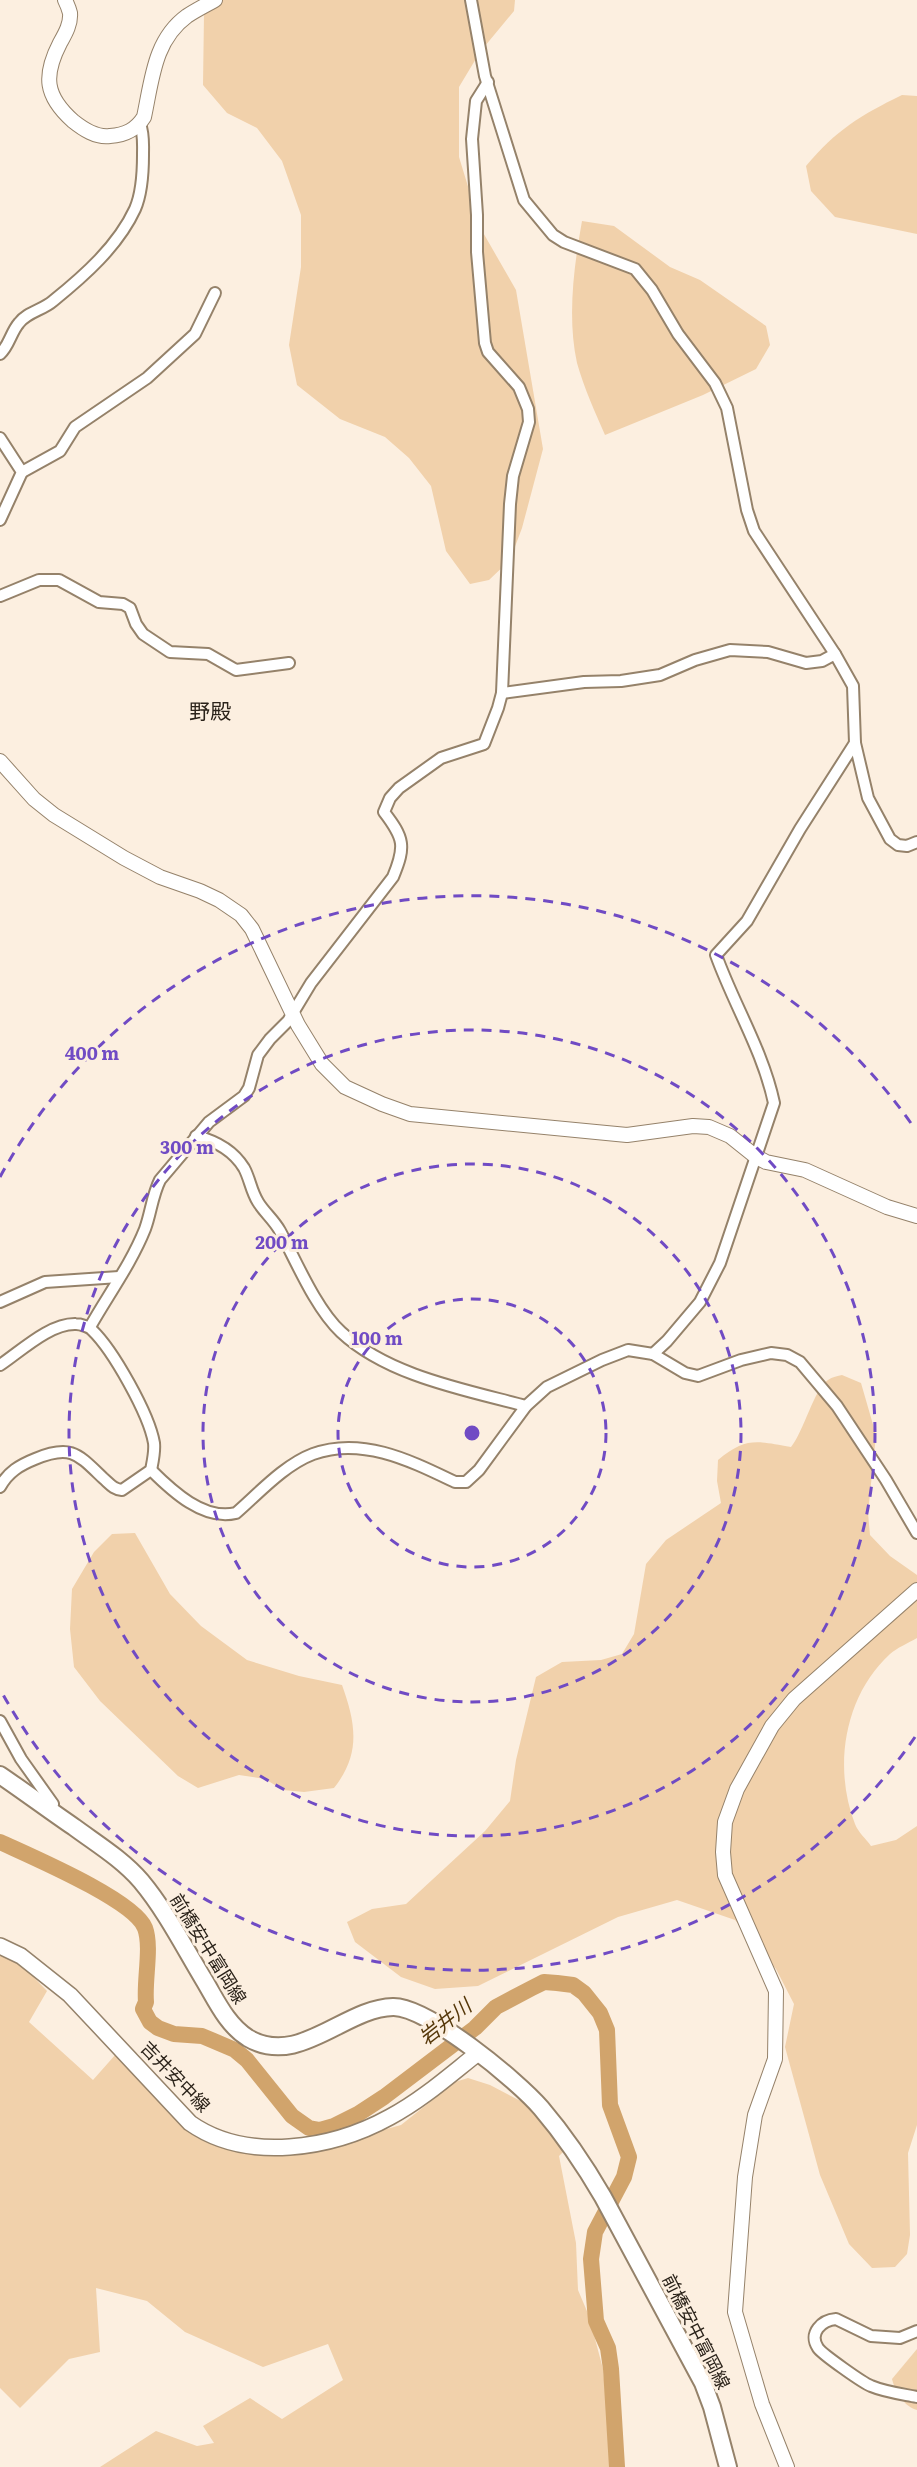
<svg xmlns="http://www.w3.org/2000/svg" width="917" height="2467" font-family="Literata,'Noto Sans JP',serif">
<rect width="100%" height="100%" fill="#fcefe0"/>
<g fill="#f1d1ab">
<path d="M200,0H515L514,11L480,52L459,87V157L481,229L516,290L543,449L522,528L510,560L489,580L470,584L446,551L431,486L409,458L385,437L340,419L297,385L289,345L301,267V215L282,161L257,128L227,113L203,85L204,14Z"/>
<path d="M902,95L917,96V234L835,217L811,191L806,166C836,130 861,115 902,95Z"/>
<path d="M582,221L614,226L670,267L700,280L766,326L770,345L756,369L703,395L605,435C595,412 584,388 577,363C567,317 574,266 582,221Z"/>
<path d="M842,1375L861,1383L876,1435L868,1513L870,1535L890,1556L917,1575V1638C908,1643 897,1648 890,1654C844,1696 833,1768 855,1824C858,1832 866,1839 871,1846L896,1840L917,1826V2125L908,2153L910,2235L907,2254L895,2267L872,2268L849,2244L820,2175L785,2047L794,2004L776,1969L735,1920L677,1900L618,1917L478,1986L435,1989L401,1977L355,1942L347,1922L372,1909L406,1904L485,1831L510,1801L516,1760L536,1677L562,1662L601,1660L622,1654L634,1634L646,1564L666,1540L721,1503L717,1481L718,1460C746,1437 756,1441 791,1447C804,1431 814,1389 828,1380C832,1377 838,1376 842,1375Z"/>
<path d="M135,1533L170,1594L201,1626L247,1660L299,1676L342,1685C356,1724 361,1754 334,1788L304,1792L283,1790L265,1779L239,1775L198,1788L178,1776L100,1701L74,1667L70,1629L72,1589L94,1552L112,1534Z"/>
<path d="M0,1952L17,1960L47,1991L29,2022L93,2080L116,2054L181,2124L202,2139L235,2151L264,2154L358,2137L401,2125L455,2082L468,2078L490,2085L536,2109L565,2150L559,2156L576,2243L578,2290L589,2316L603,2369L612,2467H100L156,2431L197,2446L214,2443L203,2426L250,2398L282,2419L343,2380L328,2344L263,2367L185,2332L147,2301L96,2288L100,2352L69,2359L20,2408L0,2388Z"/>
<path d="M917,2349V2410C904,2407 895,2391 892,2379Z"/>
</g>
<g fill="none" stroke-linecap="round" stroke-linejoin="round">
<path stroke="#d1a46c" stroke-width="16" d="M0,1842C30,1856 134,1900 145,1928C152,1947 144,1980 146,2002L143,2009L150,2022L158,2028L174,2034L202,2036L235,2050L247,2060L292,2116L309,2128L320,2130L334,2126L358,2114L384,2097L475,2028L496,2007L532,1988L544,1982L557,1983L573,1985L584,1993L600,2013L607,2030L610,2105L629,2157L624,2177L595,2232L591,2259L596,2321L608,2348L611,2369L617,2467"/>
<defs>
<g id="minor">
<path d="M471,0L485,76L524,200L553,235L564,242L635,269L652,290L678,334L715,383L727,408L747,510L754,531L835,654L853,686L855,743L868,798L890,839L898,845L907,846L917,842"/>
<path d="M0,354C9,346 11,332 19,323C27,312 43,310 53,301C84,276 118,246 135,209C142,193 143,172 143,155C143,144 144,134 140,124"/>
<path d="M0,438L22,472L0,520"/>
<path d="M22,472L60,451L75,427L147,378L195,334L215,293"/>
<path d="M0,596L39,580H59L99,602L123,604L130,608L136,624L143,634L170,652L208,654L236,670L289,663"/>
<path d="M502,693L584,682L621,681L660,675L695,660L730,650L768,652L806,663L822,661L835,654"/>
<path d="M196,1136C216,1141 233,1150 244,1168C250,1179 251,1191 258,1202C264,1212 274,1220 280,1231C296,1261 316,1309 341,1332C388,1376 466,1390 526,1406"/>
<path d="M0,1302L45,1282L119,1277"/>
<path d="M90,1327C108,1295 131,1264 145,1229C151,1213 152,1196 160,1180L209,1122L244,1096L249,1088L258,1055L270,1039L288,1021L311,983L393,877C406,846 404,838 384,812L390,798L399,788L441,758L484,744L498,708L502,693L510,504L513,476L529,422L528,409L519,387L488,352L485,343L477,252V215L472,139L476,101L488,82"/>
<path d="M653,1354L667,1341L700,1302L720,1263L774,1103C763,1051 734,1005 716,955L747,921L800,829L855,743"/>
<path d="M0,1365C21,1351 50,1323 76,1324C80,1324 90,1327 92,1330C113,1350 149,1414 154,1443C155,1452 153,1460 151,1470L122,1490C113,1489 110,1484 103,1478C78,1454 71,1444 35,1459C20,1465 8,1472 0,1487"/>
<path d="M151,1470C172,1491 204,1521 236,1513C259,1493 284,1465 313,1454C362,1436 411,1461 455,1482H466L479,1470L526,1406L547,1387L602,1360L628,1350L653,1354L685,1373L698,1376L741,1360L771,1353L787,1355L800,1362L837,1406L886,1480L917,1533"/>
<path d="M0,1721L21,1759L53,1804L50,1811"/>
<path d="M917,2331L900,2338L871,2336L836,2319C822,2320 808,2333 818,2348C822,2354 863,2383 871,2386C885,2392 902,2394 917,2397"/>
</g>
<g id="tertiary">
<path d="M65,0C67,4 69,9 70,13C71,24 65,34 60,43C43,76 45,96 73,121C83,129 96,138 110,136C125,135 136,130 144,117C152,80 154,40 187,16C196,10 206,5 215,0"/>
<path d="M0,761L34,799L54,815L124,858L160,877L200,891L219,900L241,915L252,929L298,1025L322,1064L345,1087L382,1104L410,1114L627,1135L693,1126L709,1127L730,1136L755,1156L766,1162L805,1170L887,1207L917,1216"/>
<path d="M787,2467L762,2404L735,2312L745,2177L755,2115L775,2059L776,1991L725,1875L723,1852L725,1822L737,1789L772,1726L794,1699L917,1590"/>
</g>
<path id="secondary" d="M0,1946L21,1956L70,1995L190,2123C247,2163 332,2149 390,2117C422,2100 450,2075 478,2053"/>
<path id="primary" d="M0,1775C25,1792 49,1810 74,1827C97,1844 122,1859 141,1881C166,1911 184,1947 204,1980C216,2000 227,2025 248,2038C299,2068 344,2008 393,2007C427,2006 518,2081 541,2108C564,2135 585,2166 603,2197L703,2383L712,2407L728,2467"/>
</defs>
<use href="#minor" stroke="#95826a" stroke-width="14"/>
<use href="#tertiary" stroke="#95826a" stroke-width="16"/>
<use href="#secondary" stroke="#95826a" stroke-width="18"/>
<use href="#primary" stroke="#95826a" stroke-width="20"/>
<use href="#minor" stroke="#fff" stroke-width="10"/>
<use href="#tertiary" stroke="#fff" stroke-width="14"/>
<use href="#secondary" stroke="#fff" stroke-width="15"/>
<use href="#primary" stroke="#fff" stroke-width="16"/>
</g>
<g fill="none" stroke="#704bc4" stroke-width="3" stroke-dasharray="10 8">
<circle cx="472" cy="1433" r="134"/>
<circle cx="472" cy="1433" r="269"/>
<circle cx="472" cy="1433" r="403"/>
<path d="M915 1737A537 537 0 0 1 0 1689M0 1177A537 537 0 0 1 915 1129"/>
</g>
<g text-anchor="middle" stroke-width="6" stroke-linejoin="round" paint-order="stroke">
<g font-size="18" fill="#2b231a" stroke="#fcefe0">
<text transform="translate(208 1949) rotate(58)" y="6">前橋安中富岡線</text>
<text transform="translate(175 2077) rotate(46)" y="6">吉井安中線</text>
<text transform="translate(696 2332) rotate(63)" y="6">前橋安中富岡線</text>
</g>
<g font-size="20" font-style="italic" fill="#56380a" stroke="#fcefe0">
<text transform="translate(445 2022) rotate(-38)" y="7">岩井川</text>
</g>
<g font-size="21" fill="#2b231a" stroke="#fcefe0">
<text x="210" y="719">野殿</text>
</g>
</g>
<circle cx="472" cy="1433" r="9" fill="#704bc4" stroke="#fcefe0" stroke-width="3"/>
<g font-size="18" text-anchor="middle" font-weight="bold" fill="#704bc4" stroke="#fcefe0" stroke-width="6" stroke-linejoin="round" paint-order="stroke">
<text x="92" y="1060">400 m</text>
<text x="187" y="1154">300 m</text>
<text x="282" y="1249">200 m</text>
<text x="377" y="1345">100 m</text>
</g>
</svg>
